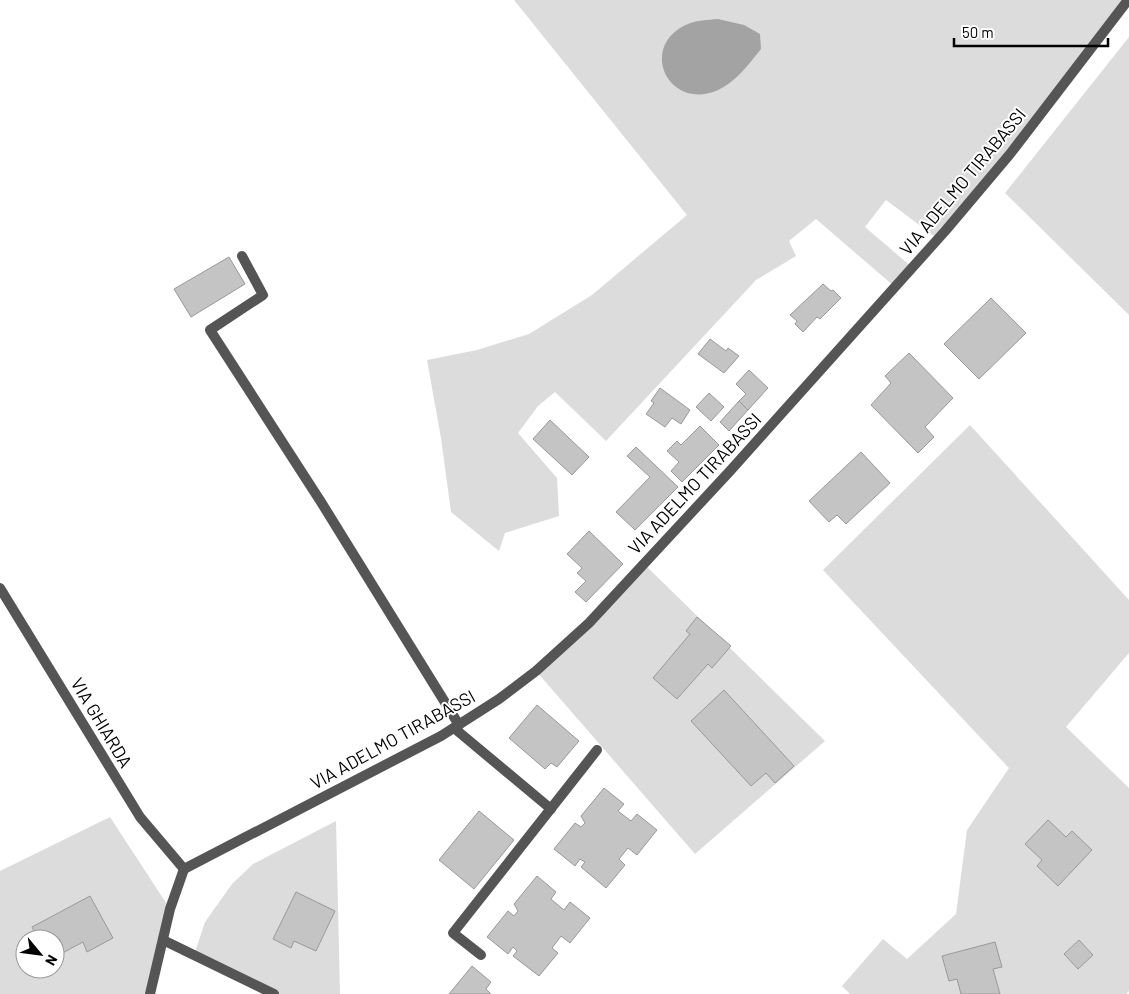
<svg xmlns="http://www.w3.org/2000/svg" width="1129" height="994" font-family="Barlow,sans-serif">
<rect width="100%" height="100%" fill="#fff"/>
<g fill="#dcdcdc" fill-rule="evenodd">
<path d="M514,0H1128L938,239L886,200L865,227L913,268L895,287L816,219L789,241L796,256L756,280L606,441L555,392L538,406L518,433L557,478L559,516L505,533L499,551L451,512L441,438L427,360L477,350L529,334L592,295L687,215Z"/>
<path d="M1129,37V315L1005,193Z"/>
<path d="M970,425L1129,600V653L1066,727L1129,788V991L1126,994H850L842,986L883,939L907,959L956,914L967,830L1009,768L823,570Z"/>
<path d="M644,564L825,741L695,854L536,671Z"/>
<path d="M110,817L170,909L150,994H0V871ZM25,939H55V969H25Z"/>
<path d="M336,821L340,994H274L194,955L205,922L232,884L253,864Z"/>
</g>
<path fill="#a3a3a3" d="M718,19L744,25L760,34L761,49C749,64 735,83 716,91C667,110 638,45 688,24C696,20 708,20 718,19Z"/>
<g fill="#c4c4c4" stroke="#999">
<path d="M229,257L245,284L191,317L174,289Z"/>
<path d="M823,284L831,291L833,290L841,298L820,319L817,317L803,332L795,324L797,321L790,315Z"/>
<path d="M991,298L1026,333L979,379L944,344Z"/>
<path d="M710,339L726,351L728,348L739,356L724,373L698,354Z"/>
<path d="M909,353L953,398L925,427L934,437L918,453L871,405L891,383L885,376Z"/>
<path d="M749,370L768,388L748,410L739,401L746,394L736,384Z"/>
<path d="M660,388L690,410L681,424L672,418L665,427L646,414L654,403L651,401Z"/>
<path d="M709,393L724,407L711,421L696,407Z"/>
<path d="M739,401L748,410L729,431L720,422Z"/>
<path d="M550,420L589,457L572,475L533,439Z"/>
<path d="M700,426L719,445L682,482L671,471L679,462L667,451L677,441L681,445Z"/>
<path d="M636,447L678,487L635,530L616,512L650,477L627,456Z"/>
<path d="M861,452L890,483L846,524L837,515L829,522L809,501Z"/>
<path d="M589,531L623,564L586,602L575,592L586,581L577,573L582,568L567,554Z"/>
<path d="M697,617L731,646L712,668L708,664L677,699L653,678L690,634L686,631Z"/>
<path d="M724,690L794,766L775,783L766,773L751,786L691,721Z"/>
<path d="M537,705L579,741L557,767L551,763L545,769L509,738Z"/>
<path d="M604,788L624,804L618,811L631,821L637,814L657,830L637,855L628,848L619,859L625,865L606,888L581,867L585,862L580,859L575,866L554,849L575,823L581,827L585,823L581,816Z"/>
<path d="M479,811L514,840L474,889L439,860Z"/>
<path d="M1048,820L1066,837L1072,831L1092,850L1058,886L1037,866L1042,860L1025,844Z"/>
<path d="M537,876L556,892L551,899L564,910L570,902L590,918L570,943L561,936L552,948L558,953L539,976L513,956L517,951L513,947L508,954L487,937L508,911L514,916L518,911L514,904Z"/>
<path d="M296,892L335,911L316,951L294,941L291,948L273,939Z"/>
<path d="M90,896L113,938L87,952L83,942L55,957V939H38L32,927Z"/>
<path d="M1079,940L1093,955L1078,969L1064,954Z"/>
<path d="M995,942L1002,967L993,969L1000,994H961L957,979L949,981L942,956Z"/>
<path d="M472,966L491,982L486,989L491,994H449Z"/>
</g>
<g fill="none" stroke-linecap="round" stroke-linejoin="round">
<g stroke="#555" stroke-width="10">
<path d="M242,256L263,295L210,330L321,502L459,725"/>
<path d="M454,728L551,809"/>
<path d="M163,940L274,994"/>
<path d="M481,955L453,933L597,750"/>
</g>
<g stroke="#555" stroke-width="10">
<path d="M0,588L140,817L184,869"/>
<path d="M184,869L441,736L499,699L536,671L589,623L730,471L946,230L1010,154L1128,0"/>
<path d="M150,994L170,909L184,869"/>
</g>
</g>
<g text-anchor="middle" stroke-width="4" stroke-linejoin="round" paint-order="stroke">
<g font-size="18" fill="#000" stroke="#fff">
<text transform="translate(963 182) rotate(-50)" y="6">VIA ADELMO TIRABASSI</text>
<text transform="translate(695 484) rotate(-47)" y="6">VIA ADELMO TIRABASSI</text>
<text transform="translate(101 723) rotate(59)" y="6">VIA GHIARDA</text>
<text transform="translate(393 740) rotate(-29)" y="6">VIA ADELMO TIRABASSI</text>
</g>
</g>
<g transform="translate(40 954) rotate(119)"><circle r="24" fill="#ffffff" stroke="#999999"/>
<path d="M0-4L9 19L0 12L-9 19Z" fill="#000000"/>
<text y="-8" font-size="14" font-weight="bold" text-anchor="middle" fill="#000000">N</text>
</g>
<path d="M954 38v8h154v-8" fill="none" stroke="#000000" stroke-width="2.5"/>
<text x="962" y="38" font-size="15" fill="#000000" stroke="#ffffff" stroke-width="4" paint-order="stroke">50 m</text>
</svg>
